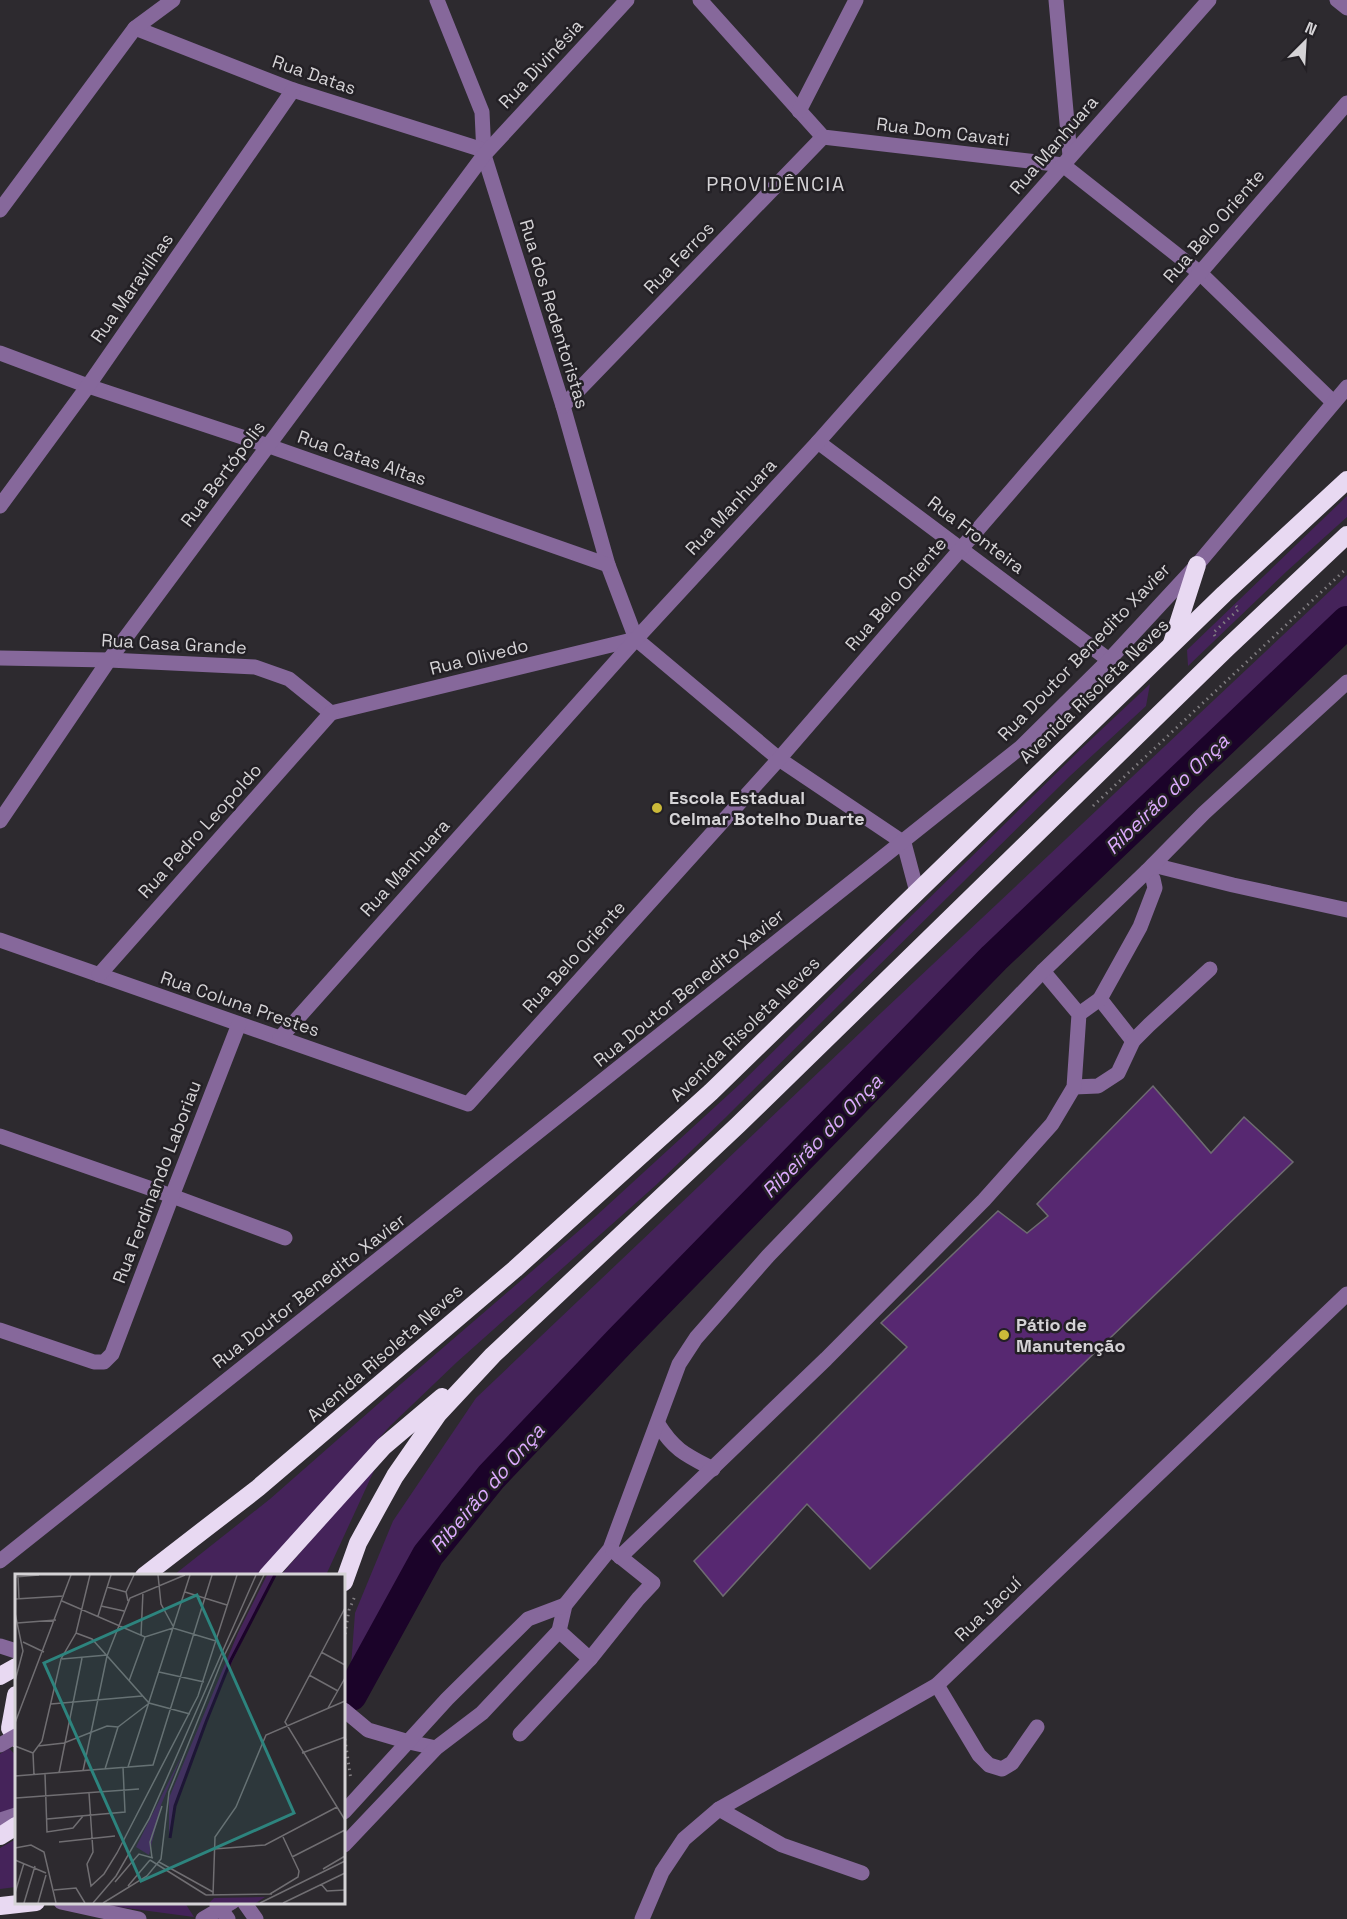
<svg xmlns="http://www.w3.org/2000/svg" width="1347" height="1919" font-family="'Space Grotesk',sans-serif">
<rect width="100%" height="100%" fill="#2d2a2f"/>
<g fill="#45235a">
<path d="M1347,496V517L1287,571L1188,666L1187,650Z"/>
<path d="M1347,575V617L1167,786L908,1036L519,1438L427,1545L350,1680L355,1613L393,1521L476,1398L882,1012Z"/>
<path d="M1150,684L1146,706L1070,776L725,1118L656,1185L457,1362L390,1426L257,1575H174L270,1499L394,1390L596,1216L740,1084L1082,748Z"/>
<path d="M378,1462L326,1575H281Z"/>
<path d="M9,1748L16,1756V1807L0,1813V1754Z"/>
<path d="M16,1839V1887L0,1889V1848Z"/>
<path d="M108,1902L185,1903L194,1917L104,1905Z"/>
</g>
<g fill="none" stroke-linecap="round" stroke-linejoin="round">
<path stroke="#1b0329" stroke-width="32" d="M351,1695L428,1555L491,1477L620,1341L994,958L1347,622"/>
</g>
<path fill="#572871" stroke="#6e6b71" stroke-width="1.5" d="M1153,1086L1211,1153L1244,1117L1293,1162L870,1569L807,1504L723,1596L694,1561L907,1347L881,1323L998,1211L1027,1233L1048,1216L1037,1204Z"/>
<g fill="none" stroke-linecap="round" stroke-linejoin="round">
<g stroke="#817e82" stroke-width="3" stroke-dasharray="1.5 4.5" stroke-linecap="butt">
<path d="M1215,636L1213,633L1239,609L1236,606"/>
<path d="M1093,806L1347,568"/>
<path d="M344,1640L349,1610L355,1596"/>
<path d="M344,1681V1691"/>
<path d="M344,1733L351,1780"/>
</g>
<g stroke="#86689b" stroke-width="15">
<path d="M437,0L482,112L484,155L563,406L608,565L636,639L779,759L904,843L917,892"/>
<path d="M700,0L823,137L1063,165L1200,273L1333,402"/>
<path d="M1056,0L1070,156"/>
<path d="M1337,0L1347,8"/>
<path d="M135,28L293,90L483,150"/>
<path d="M799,111L856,0"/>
<path d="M0,210L135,28L173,0"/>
<path d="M0,353L88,386L269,446L608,565"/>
<path d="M563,406L823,137"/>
<path d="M818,442L1109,660"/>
<path d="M0,506L88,386L293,90"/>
<path d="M0,658L109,660L255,667L289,679L331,713"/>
<path d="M331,713L636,639"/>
<path d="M0,821L109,660L484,155L627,0"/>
<path d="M1153,865L1233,885L1347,910"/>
<path d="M0,940L468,1104L779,759L1347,103"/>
<path d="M99,975L331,713"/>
<path d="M1100,999L1133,1041"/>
<path d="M1079,1014L1100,999L1140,927L1155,888L1153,879L1147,871"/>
<path d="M280,1038L636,639L818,442L1209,0"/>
<path d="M1074,1087L1098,1086L1118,1073L1133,1041L1149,1025L1210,969"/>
<path d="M0,1136L172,1196L285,1238"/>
<path d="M0,1330L94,1362H104L112,1354L172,1196L239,1024"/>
<path d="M658,1424C674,1450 686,1455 713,1469"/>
<path d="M620,1557L826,1359L984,1200L1052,1124L1074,1087L1079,1014L1043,971"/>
<path d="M0,1561L1021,747L1109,660L1197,565L1347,387"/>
<path d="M559,1631L565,1605L610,1549L679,1364L696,1338L768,1256L1043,971L1147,871L1204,813L1347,682"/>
<path d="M0,1646L16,1651"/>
<path d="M590,1659L638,1599L653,1583L613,1551"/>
<path d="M937,1685L979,1755L989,1765L1002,1769L1012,1763L1037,1727"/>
<path d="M344,1710L368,1730L409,1742L436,1748"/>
<path d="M719,1809L782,1845L862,1873"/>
<path d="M344,1812L447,1699L528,1619L565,1605"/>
<path d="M0,1820L16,1815"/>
<path d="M344,1845L436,1748L482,1713L559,1631L590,1659L520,1734"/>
<path d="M61,1902L139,1919"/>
<path d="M244,1902L256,1919"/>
<path d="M203,1919L232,1902"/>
<path d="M642,1919L662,1872L684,1839L719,1809L937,1685L1347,1294"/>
</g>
<g stroke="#e8d9f2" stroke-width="18">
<path d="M1172,643L1197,565"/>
<path d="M144,1576L258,1488L515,1269L711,1092L1224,594L1347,480"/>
<path d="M267,1576L384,1446L442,1397"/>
<path d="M344,1582L358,1543L395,1476L438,1414L493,1355L738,1125L1226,649L1347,535"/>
<path d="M0,1676L16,1667"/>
<path d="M16,1695L10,1728L16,1738"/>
<path d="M0,1836L16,1826"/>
<path d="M0,1906L36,1902"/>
</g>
<g stroke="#86689b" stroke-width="15">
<path d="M0,1745L16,1736"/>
<path d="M216,1902L228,1919"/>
</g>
</g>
<g fill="#cbb939" stroke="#232025" stroke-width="2">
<circle cx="657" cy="808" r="6"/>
<circle cx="1004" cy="1335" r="6"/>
</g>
<g text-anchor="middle" stroke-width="5" stroke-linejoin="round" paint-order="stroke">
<g font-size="18" fill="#d5d3d6" stroke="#232025">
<text transform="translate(541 64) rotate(-47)" y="6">Rua Divinésia</text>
<text transform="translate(314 75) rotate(19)" y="6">Rua Datas</text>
<text transform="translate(943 132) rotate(7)" y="6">Rua Dom Cavati</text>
<text transform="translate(1054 145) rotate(-49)" y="6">Rua Manhuara</text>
<text transform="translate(1214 226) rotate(-49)" y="6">Rua Belo Oriente</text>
<text transform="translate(679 258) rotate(-46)" y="6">Rua Ferros</text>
<text transform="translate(132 288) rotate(-55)" y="6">Rua Maravilhas</text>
<text transform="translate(554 314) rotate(73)" y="6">Rua dos Redentoristas</text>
<text transform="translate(362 458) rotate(19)" y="6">Rua Catas Altas</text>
<text transform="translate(223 474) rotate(-53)" y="6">Rua Bertópolis</text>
<text transform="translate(731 507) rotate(-47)" y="6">Rua Manhuara</text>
<text transform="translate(976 535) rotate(37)" y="6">Rua Fronteira</text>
<text transform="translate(896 594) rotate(-49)" y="6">Rua Belo Oriente</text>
<text transform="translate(174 644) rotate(3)" y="6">Rua Casa Grande</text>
<text transform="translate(1084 652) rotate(-46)" y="6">Rua Doutor Benedito Xavier</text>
<text transform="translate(479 657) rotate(-14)" y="6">Rua Olivedo</text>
<text transform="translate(1094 691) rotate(-44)" y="6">Avenida Risoleta Neves</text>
<text transform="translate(200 831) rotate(-48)" y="6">Rua Pedro Leopoldo</text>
<text transform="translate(405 868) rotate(-48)" y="6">Rua Manhuara</text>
<text transform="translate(574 957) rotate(-48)" y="6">Rua Belo Oriente</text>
<text transform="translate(689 988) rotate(-39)" y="6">Rua Doutor Benedito Xavier</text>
<text transform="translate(240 1004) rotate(19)" y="6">Rua Coluna Prestes</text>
<text transform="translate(745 1029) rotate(-44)" y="6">Avenida Risoleta Neves</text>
<text transform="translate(157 1182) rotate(-69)" y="6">Rua Ferdinando Laboriau</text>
<text transform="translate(309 1291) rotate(-38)" y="6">Rua Doutor Benedito Xavier</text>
<text transform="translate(385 1353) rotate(-41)" y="6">Avenida Risoleta Neves</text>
<text transform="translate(988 1609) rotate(-44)" y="6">Rua Jacuí</text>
</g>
<g font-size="18" font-weight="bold" fill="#d5d3d6" stroke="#232025" text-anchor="start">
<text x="669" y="804">Escola Estadual<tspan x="669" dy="21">Celmar Botelho Duarte</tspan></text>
<text x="1016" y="1331">Pátio de<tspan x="1016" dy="21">Manutenção</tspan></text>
</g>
<g font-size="20" letter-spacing="1.5" fill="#d5d3d6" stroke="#232025">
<text x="776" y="191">PROVIDÊNCIA</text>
</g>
<g font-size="20" font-style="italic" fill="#ddabfe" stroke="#232025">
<text transform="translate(1167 794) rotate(-44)" y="7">Ribeirão do Onça</text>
<text transform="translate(822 1136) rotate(-46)" y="7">Ribeirão do Onça</text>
<text transform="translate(487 1488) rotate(-49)" y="7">Ribeirão do Onça</text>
</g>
</g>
<g transform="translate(15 1574)">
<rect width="330" height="330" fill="#2d2a2f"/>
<path d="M252,1H259L202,119L161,226L154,262V224L223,59ZM168,179L146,231L134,281L121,273ZM250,323L241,329H194L199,324Z" fill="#45235a"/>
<path fill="none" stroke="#1b0329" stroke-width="3" d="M155,264L160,232L191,148L216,86L260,1"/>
<path fill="none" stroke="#706e72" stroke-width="1.5" d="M143,1L146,30L158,52M3,2L4,25M0,3L24,1M92,13L111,18M170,18L212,31M0,25L49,22M47,27L130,63L158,54L201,67M113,27L111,18L119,1M86,32L109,37M330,34L270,148L330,246M0,39L8,77L0,107M83,42L96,1M2,49L41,46M61,59L77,65L134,129L175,140M126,61L128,18M8,68L29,78M306,78L330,91M47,85L92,81M144,98L189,108M294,101L323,117M114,107L130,63M36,130L127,122M313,134L330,104M0,149L56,1M103,153L133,130M0,172L18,179M23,172L49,169L92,152L103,153M287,179L330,163M113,193L175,1M90,195L103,153M68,197L92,82L115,24L170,1M44,199L67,84M30,200L32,258L58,254L68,242M19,201L18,179L27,167L46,85L61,59L75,1M0,202L138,191L197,1M74,219L78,278L72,290L76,312L89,300L102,279L183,122L222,1M1,224L124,215M32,245L110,238L108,193M44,268L100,262M0,274L16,271L29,278L41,329M199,275L250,271L322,233M277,283L330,256M137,284L135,268L147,232M0,286L31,299M135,286L191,321M117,288L124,280L138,284M144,288L198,318M308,295L330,282M100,308L117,288M306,310L312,317L330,316M113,312L135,286M39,316L61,314L70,329M0,319L9,289M255,320L283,303L284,297L268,263M191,321L257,320M198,321L200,263L221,233L251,161L330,127M9,329L20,292M23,329L31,301M78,329L101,302L134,245L241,1M88,329L132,302L146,285L154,218L208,84L249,1M245,329L330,287M268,329L330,299"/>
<path fill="#2d847e" fill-opacity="0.15" stroke="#2d847e" stroke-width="3" d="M182,21L279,239L126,307L29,89Z"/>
<rect width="330" height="330" fill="none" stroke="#d5d3d6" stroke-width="3"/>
</g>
<g transform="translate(1305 42) rotate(24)" stroke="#232025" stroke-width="4.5" paint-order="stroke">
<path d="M0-4.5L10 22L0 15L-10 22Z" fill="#d5d3d6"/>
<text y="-9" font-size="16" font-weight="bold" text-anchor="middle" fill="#d5d3d6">N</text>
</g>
</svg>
